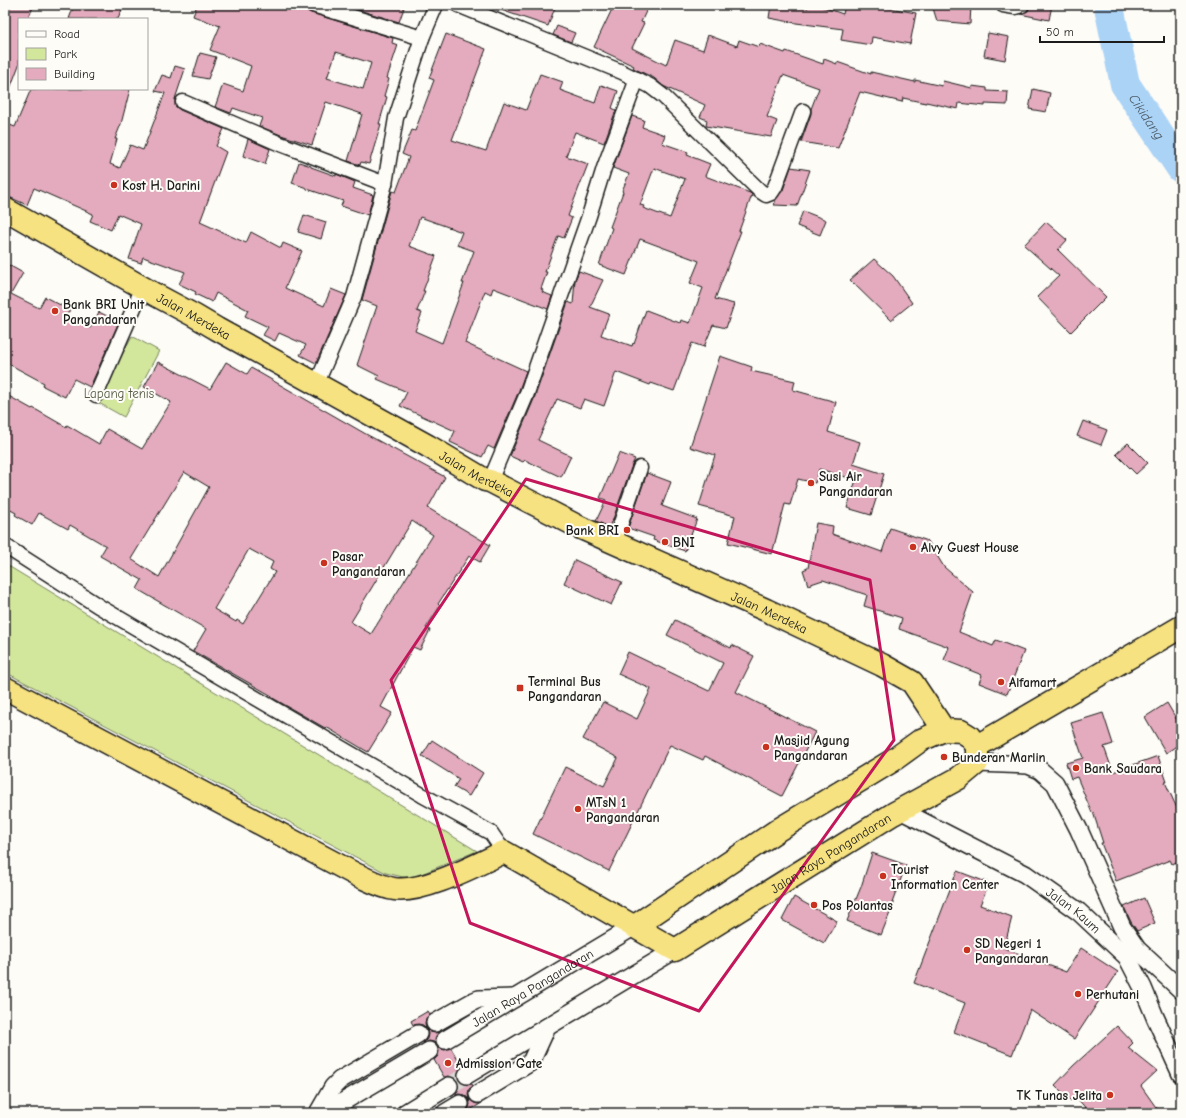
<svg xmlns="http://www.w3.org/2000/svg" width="1186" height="1118" font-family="'Comic Neue',sans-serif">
<rect width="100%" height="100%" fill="#fdfcf7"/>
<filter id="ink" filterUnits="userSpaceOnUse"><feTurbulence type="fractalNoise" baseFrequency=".025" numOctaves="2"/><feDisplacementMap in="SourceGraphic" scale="8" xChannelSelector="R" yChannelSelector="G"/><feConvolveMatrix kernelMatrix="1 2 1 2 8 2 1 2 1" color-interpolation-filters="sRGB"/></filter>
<g filter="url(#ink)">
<g fill="#d2e79c" stroke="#77825c">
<path d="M132,336L159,351L124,417L97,402Z"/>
<path d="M5,564L477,851L414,877H403L386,873L5,672Z"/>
</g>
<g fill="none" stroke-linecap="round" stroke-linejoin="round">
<path stroke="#abd3f6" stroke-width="30" id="s1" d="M1110,5L1109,7L1125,84L1181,168"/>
</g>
<g fill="#e3abbd" stroke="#1c1c1c" fill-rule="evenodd">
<path d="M5,5H34L28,19H19V65L6,99Z"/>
<path d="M74,5H124L118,19H69Z"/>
<path d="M197,5H305L307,10L311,13L393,38L392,43L398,45L387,78L389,79L384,96L387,97L379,124H381L369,164L361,162L360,165L348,161L362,114L326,102L312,145L281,135L259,126L262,118L233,108L231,113L215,107L223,84L243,91L251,66L210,50L220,26L193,16ZM336,52L371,63L363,89L327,78Z"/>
<path d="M342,5H405L399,22Z"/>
<path d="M493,5H556L548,26L492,7Z"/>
<path d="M614,5H649L641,22L644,23L632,48L666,65L675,40L703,50L708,35L737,46L739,40L759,47L760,44L785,53L786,51L823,64L824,59L837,64V62L871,74V72L915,82V80L942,86L943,81L972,88V86L987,88V91L1008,92L1007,105L985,104V106L959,103L958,109L926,102V103L903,98L902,102L860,92L838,148L801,142L811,114V109L819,88L783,75L767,117L777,121L771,137L706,126L707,120L700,117L705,105L663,86L654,78L633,68L634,66L594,47Z"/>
<path d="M771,5H793L808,8V5H817L843,14L845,5H874L916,13L910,44L872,37L871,45L841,40L843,29L796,23L769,18Z"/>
<path d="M932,5H971L970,24L937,21Z"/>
<path d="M1030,5H1052L1049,20L1020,14L1028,11Z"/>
<path d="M557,26L575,33L571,42L553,35Z"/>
<path d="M988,33L1009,37L1005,60L984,56Z"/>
<path d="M446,34L486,49L452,140L486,151L504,102L526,110L540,74L563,82L560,90L595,103L601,85L618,91L612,108L616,110L604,143L575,132L566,156L588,164L568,216L572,218L564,238L558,236L545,272H547L541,289L543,290L542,292L552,296L548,309L493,288L491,294L485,291L465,343L526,371L518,393L494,449L488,446L482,457L450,442L455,431L400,406L407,392L377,379L379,376L357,365L377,306L362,300L392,191L396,192L409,157L402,154L412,130L415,131L434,80L429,78ZM420,217L462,232L457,245L474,251L462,283H464L442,343L415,331L422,313L417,311L425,291H423L436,256L409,246Z"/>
<path d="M200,53L216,57L208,79L193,76Z"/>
<path d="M175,66L185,69L175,99V106L180,110L224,129L216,146L226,152L200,222L246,243L251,232L281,248L283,243L302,251L285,288L324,306L331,289L346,295L316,363L300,355L306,345L279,333L275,341L263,335L268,327L245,316L248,310L216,293L212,302L195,294L196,292L179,284L185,272L143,257L141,263L129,259L141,224L118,214L111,230L90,221L93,214L34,188L27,205L9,197L10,196L5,193V123L15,127L31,89H130L121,124L115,139H117L110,164L120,168L130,145L143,150L165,93L155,91L162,75L171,78Z"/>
<path d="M1033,89L1050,93L1046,112L1029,109Z"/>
<path d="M632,116L644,120L642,127L665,135L662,143L688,152L687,155L710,164L705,176L750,193L752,195L739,231H741L715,299L734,304L726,328L713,325L704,347L692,343L674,391L651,383L650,385L616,372L604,406L584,399L580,408L557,399L538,440L571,456L561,477L525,460L523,462L510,456L534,399L568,302L573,304L575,280L579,271L603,280L590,307L609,314L601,335L632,346L633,343L634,344L646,310L680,323L681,320L690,323L703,288L690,283L699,261L640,239L626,275L599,265L612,228L610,227L623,192L622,191L629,174L613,168ZM654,168L685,179L670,218L643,208L644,206L640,205Z"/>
<path d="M248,139L270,149L265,164L243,156Z"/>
<path d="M299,162L311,166V167L336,176V174L355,182L353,188L373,195L368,215L341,206L343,201L307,189V188L292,183Z"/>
<path d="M791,167L810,170L797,206L774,205L776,199L783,190Z"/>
<path d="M803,211L826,220L820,235L797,226Z"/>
<path d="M304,215L326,222L321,239L298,232Z"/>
<path d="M1046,222L1067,240L1058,250L1106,297L1071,332L1037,297L1059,276L1024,245Z"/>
<path d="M874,259L893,276L912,303L891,320L850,280Z"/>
<path d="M5,263L23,273L11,294L39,308L45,297L70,310L66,316L90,328L99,312L119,322L90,387L74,379L65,397L43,386L44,383L5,362Z"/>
<path d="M720,356L752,367L751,371L795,381L793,390L836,402L828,432L860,442L853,464L884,474L871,515L847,508L856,480L819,469L815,483L798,479L790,505L785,504L772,554L728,543L735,516L699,506L715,455L690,447Z"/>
<path d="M158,362L210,389L226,362L247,374L251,368L364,433L445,477L428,508L490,545L480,562L469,556L438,604L440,606L426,628L430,630L420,650L413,647L381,707L392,713L368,752L326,727L325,728L271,697L272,696L193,651L206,629L137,589L142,580L100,556L106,546L70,525L68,529L39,513L32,525L15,515L16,513L5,507V394L32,409L33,408L66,427L67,425L99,444L107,429L142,449L171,402L144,387ZM184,472L209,487L159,577L131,559ZM412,521L433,535L371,634L351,622ZM249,549L273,562L270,569L275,572L243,624L237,620L236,622L214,609Z"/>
<path d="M1083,421L1107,430L1101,445L1077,436Z"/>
<path d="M1128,443L1148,463L1136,474L1116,454Z"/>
<path d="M619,453L635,459L632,465L612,522H611L609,527L596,521L606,500L600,498Z"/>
<path d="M647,473L671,482L662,506L697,519L685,551L653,540L654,537L628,528Z"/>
<path d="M816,523L833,526L832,534L882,552L890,528L928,541L944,567L973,592L959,632L993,646L996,640L1024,651L1007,694L979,683L982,675L944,660L949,647L899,629L902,618L864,606L867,595L823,580L808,585L803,570L808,568Z"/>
<path d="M575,560L622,582L611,605L564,583Z"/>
<path d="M675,620L731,648L732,645L754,656L736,692L815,732L782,796L705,756L703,760L670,745L609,871L533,834L565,767L604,786L618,758L583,739L603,702L637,719L651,689L618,674L628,652L709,691L723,663L667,635Z"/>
<path d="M1167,703L1181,727V743L1166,753L1145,717Z"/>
<path d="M1103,713L1113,744L1104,747L1113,772L1158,756L1167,782H1165L1181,817V860L1172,864L1170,860L1116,881L1101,843H1103L1093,812L1092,813L1077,777L1071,779L1066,763L1083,758L1071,723Z"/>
<path d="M432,740L483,773L469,796L454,787L459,779L422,756Z"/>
<path d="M872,853L906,865L892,903H894L881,935L847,921L861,887Z"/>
<path d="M957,871L989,883L980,905L1012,917L1004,948L1066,972L1081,948L1118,972L1074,1039L1030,1010L1012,1055L954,1032L965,1003L914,983Z"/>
<path d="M794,897L837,921L824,943L782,920Z"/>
<path d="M1144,898L1155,923L1137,931L1131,922L1124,907Z"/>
<path d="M428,1011L430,1014L426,1018L425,1023L426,1028L430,1032L435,1033L439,1032L436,1036L435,1040L436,1044L434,1042L429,1041L423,1043L427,1039L428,1034L427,1029L423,1025L418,1024L413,1025L411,1021Z"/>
<path d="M1117,1026L1133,1043L1128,1048L1157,1071L1141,1086L1160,1113H1090L1075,1096L1071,1101L1055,1085L1073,1066Z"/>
<path d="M438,1047L441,1049L445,1050L451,1048L462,1067L458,1071L457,1075L458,1080L463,1084L468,1085L472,1084L473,1086L469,1089L468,1094L469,1099L474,1103L478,1104L482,1103L465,1113L469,1108L470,1104L469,1099L464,1095L459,1094L455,1095L454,1094L458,1091L459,1086L458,1081L453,1077L449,1076L444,1077L434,1060L438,1056L439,1051Z"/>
</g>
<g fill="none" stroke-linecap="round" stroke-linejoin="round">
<path stroke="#dbdad6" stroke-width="17" stroke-dasharray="17 8" stroke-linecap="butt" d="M449,1086L467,1075"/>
<defs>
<g id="minor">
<path d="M313,5L422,38"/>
<path d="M458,5L622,72L650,86L663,96L760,191L766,195L771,193L775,187L803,111"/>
<path d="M1003,5L1015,7L1022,5"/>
<path d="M183,102L278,143L385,184"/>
<path d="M316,385L354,297L385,184L396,118L422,38L436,5"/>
<path d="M96,395L143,287"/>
<path d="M490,481L526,396L589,216L604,168L637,79"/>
<path d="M614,543L640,468"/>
<path d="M5,546L100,607L422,795L491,833L504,852"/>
</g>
<g id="tertiary">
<path d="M977,763L1028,765L1040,770L1055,783L1079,830L1122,927L1137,949L1181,990"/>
<path id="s2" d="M900,810L1025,874L1079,912L1127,957L1143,988L1155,1017L1181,1074"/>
<path d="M435,1023L474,1001L479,999L515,998"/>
<path id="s3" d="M445,1040L635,926"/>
<path d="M467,1075L675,950"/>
<path d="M478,1094L531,1062L547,1027"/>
<path d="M318,1113L333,1087L340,1080L418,1034"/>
<path d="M324,1113L429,1051"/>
<path d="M405,1113L449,1086"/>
<path d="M445,1113L460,1104"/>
</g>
<g id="trunk">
<path id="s4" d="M5,209L154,294L195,316L217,329L428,446L485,480L490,481L579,527L766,610L882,665L912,682L944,730"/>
<path id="s5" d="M5,688L357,875C369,880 381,887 394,889C422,894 478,864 504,852L675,950L893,814L959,778L977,763V746"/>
<path d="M977,746L1181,627"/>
<path d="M635,926L778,830L892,761L921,740L944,730L961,731L969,736L977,746"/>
</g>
</defs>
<use href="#minor" stroke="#1c1c1c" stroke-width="17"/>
<use href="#tertiary" stroke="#1c1c1c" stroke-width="20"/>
<use href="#trunk" stroke="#1c1c1c" stroke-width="25"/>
<use href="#minor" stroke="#fdfcf7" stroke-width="14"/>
<use href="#tertiary" stroke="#fdfcf7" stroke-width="17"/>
<use href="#trunk" stroke="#f7e281" stroke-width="22"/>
</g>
</g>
<path fill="none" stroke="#c2185b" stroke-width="3" stroke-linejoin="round" d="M526,479L870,580L894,740L699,1011L470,923L391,680Z"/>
<g fill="#c8321e" stroke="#fdfcf7" stroke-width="1.5">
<circle cx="114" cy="185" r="4"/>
<circle cx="55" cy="311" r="4"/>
<circle cx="811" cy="483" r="4"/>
<circle cx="627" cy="530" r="4"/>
<circle cx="665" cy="542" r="4"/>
<circle cx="913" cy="547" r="4"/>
<circle cx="324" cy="563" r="4"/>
<circle cx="1001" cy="682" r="4"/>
<rect x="516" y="684" width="8" height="8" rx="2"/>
<circle cx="766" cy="747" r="4"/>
<circle cx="944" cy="757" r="4"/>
<circle cx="1076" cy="768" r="4"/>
<circle cx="578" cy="809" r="4"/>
<circle cx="883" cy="876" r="4"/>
<circle cx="814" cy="905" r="4"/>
<circle cx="967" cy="950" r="4"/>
<circle cx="1078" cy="994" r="4"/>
<circle cx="448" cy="1063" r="4"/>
<circle cx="1110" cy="1095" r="4"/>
</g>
<g text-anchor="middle" stroke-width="4" stroke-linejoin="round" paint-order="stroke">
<g font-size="13" font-weight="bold" fill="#1c1c1c" stroke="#fdfcf7" text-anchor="start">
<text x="122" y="190">Kost H. Darini</text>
<text x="63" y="309">Bank BRI Unit<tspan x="63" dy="15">Pangandaran</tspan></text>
<text x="819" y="481">Susi Air<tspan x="819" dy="15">Pangandaran</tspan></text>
<text x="619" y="535" text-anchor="end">Bank BRI</text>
<text x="673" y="547">BNI</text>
<text x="921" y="552">Alvy Guest House</text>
<text x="332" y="561">Pasar<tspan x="332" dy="15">Pangandaran</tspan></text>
<text x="528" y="686">Terminal Bus<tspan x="528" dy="15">Pangandaran</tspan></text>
<text x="1009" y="687">Alfamart</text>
<text x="774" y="745">Masjid Agung<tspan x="774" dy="15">Pangandaran</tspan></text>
<text x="952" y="762">Bunderan Marlin</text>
<text x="1084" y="773">Bank Saudara</text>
<text x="586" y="807">MTsN 1<tspan x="586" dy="15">Pangandaran</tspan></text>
<text x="891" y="874">Tourist<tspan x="891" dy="15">Information Center</tspan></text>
<text x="822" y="910">Pos Polantas</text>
<text x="975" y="948">SD Negeri 1<tspan x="975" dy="15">Pangandaran</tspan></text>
<text x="1086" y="999">Perhutani</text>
<text x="456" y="1068">Admission Gate</text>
<text x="1102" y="1100" text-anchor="end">TK Tunas Jelita</text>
</g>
<g font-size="13" fill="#1c1c1c" stroke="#fdfcf7">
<text dy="5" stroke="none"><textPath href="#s4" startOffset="217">Jalan Merdeka</textPath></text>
<text dy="5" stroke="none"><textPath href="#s4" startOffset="541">Jalan Merdeka</textPath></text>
<text dy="5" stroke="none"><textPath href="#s4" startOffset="865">Jalan Merdeka</textPath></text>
<text dy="5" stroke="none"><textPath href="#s5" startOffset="936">Jalan Raya Pangandaran</textPath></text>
<text dy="5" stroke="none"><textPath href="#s2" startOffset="201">Jalan Kaum</textPath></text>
<text dy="5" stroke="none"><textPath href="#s3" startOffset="102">Jalan Raya Pangandaran</textPath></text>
</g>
<g font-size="13" fill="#535942" stroke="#fdfcf7">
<text x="119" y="398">Lapang tenis</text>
</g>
<g font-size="14" font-style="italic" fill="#4e5c68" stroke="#fdfcf7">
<text dy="5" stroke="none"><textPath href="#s1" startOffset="120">Cikidang</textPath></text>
</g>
</g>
<rect width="1186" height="1118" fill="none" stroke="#fdfcf7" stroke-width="20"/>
<rect x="10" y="10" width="1166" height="1098" fill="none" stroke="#1c1c1c" stroke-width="1.5" filter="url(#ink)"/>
<rect x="18" y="18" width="130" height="72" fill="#fdfcf7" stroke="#a3a29f"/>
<rect x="26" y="31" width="20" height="6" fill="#fdfcf7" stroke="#a3a29f"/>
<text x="54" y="38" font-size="12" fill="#1c1c1c">Road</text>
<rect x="26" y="48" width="20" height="12" fill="#d2e79c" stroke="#a3a29f"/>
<text x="54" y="58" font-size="12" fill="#1c1c1c">Park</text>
<rect x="26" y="68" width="20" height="12" fill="#e3abbd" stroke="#a3a29f"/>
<text x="54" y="78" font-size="12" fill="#1c1c1c">Building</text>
<path d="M1040 36v6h124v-6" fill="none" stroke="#1c1c1c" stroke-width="2"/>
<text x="1046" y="36" font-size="12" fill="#1c1c1c" stroke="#fdfcf7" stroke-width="3" paint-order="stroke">50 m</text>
</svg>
